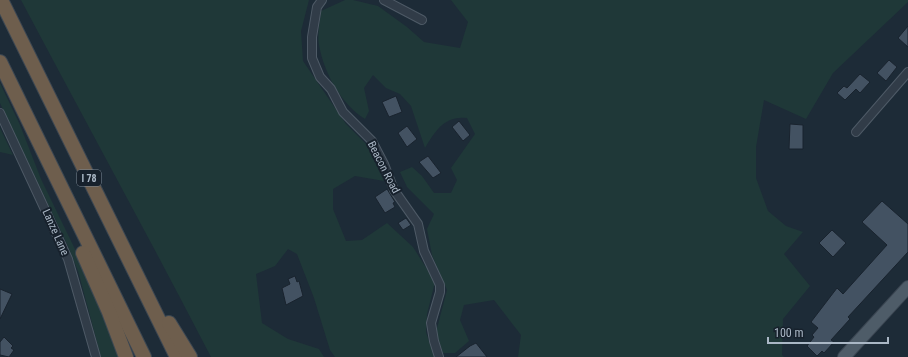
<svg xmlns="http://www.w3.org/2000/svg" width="908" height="357" font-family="'Roboto Condensed',sans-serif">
<rect width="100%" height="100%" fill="#1d2b37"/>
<g fill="#1f3838">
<path d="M21,0H309L301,31L303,61L346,124L366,144L384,181L355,176L333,189V209L346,241L362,240L387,223L413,247L435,282L427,314L426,332L434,357H335L330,350L314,298L297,254L288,249L275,266L256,274L262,323L288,339L319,349L324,357H211C149,237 84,119 21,0Z"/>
<path d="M345,0H353L378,6L407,27L424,42L460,48L468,22L451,0H908V2L833,73L806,119L764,100L756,147V178L768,211L786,226L803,232L784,254L810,286L783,319L782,355L784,357H518L521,335L494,300L464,305L460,320L469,341L455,353H443L436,332L447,290L432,255L427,229L434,214L407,187L400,172L412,167L422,176L434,193H451L457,180L451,168L475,134L467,118C445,115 435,131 425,148L411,106L400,94L386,88L373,75L364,88L369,111L365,119C341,104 324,73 319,45C317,35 320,22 321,11Z"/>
<path d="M0,83L20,125L41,179L87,274L121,357H101L78,271L67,244L0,103Z"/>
<path d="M0,128L13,155L0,152Z"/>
</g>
<g fill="#435262" stroke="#19232e">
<path d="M908,26V47L898,38Z"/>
<path d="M889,60L897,67L886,81L877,73Z"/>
<path d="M860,74L870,82L860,93L856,89L845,100L837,93L844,86L847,88Z"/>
<path d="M396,96L402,112L389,117L382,102Z"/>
<path d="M459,121L470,135L463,141L452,127Z"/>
<path d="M790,124L803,125V149H789Z"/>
<path d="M407,126L417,139L407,147L398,133Z"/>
<path d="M428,156L441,173L433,178L419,162Z"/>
<path d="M387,189L395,202L393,203L395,207L385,213L375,197Z"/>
<path d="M882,201L908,224V252L848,317L850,319L831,340L834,342L824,353L822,351L817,356L807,346L814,337L812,335L818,328L811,322L837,288L843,294L887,245L862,222Z"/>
<path d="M406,218L411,225L403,230L398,223Z"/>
<path d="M832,230L846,243L833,257L819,243Z"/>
<path d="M295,276L297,282L299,281L303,296L286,305L282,288L290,284L288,279Z"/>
<path d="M0,289L12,294L0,319Z"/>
<path d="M4,337L13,346L11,348L14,350L9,357L0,355V342Z"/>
<path d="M476,343L487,357H456L470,346Z"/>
</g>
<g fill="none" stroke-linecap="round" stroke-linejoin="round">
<defs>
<g id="street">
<path d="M322,0L317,7L312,37V58L320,77L331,89L343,112L372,141L384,164L394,190L418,224L424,251L440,285V292L431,323L434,341L439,357"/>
<path d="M384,0L422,20"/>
<path d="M0,113L68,259L96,357"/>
<path d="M856,132L908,72"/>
</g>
<path id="primary" d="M844,357L908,287"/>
<g id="highway">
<path d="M1,0L177,357"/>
<path d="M0,62L144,357"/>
<path d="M83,253L109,312L126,357"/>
<path d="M169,323L190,357"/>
</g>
</defs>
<use href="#street" stroke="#4e5a66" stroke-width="10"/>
<use href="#primary" stroke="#3a4551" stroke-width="14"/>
<use href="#highway" stroke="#3c4752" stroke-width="16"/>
<use href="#street" stroke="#313c48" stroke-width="8"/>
<use href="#primary" stroke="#4e5c68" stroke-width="12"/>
<use href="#highway" stroke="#6e5e4d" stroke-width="14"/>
</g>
<g text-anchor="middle" stroke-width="4" stroke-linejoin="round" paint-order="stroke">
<rect fill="#17212c" stroke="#7e8a97" stroke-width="1" x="77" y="170" width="24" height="16" rx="3"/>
<g font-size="10" font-weight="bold" fill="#aab7c5">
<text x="89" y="182">I 78</text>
</g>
<g font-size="11" fill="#aab7c5" stroke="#17212c">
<text transform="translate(384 167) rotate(63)" y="4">Beacon Road</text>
<text transform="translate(56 232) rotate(66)" y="4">Lanze Lane</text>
</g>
</g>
<path d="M768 337v6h120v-6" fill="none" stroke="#aab7c5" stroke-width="2"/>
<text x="774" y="337" font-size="12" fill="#aab7c5" stroke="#17212c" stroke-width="3" paint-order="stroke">100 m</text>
</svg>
